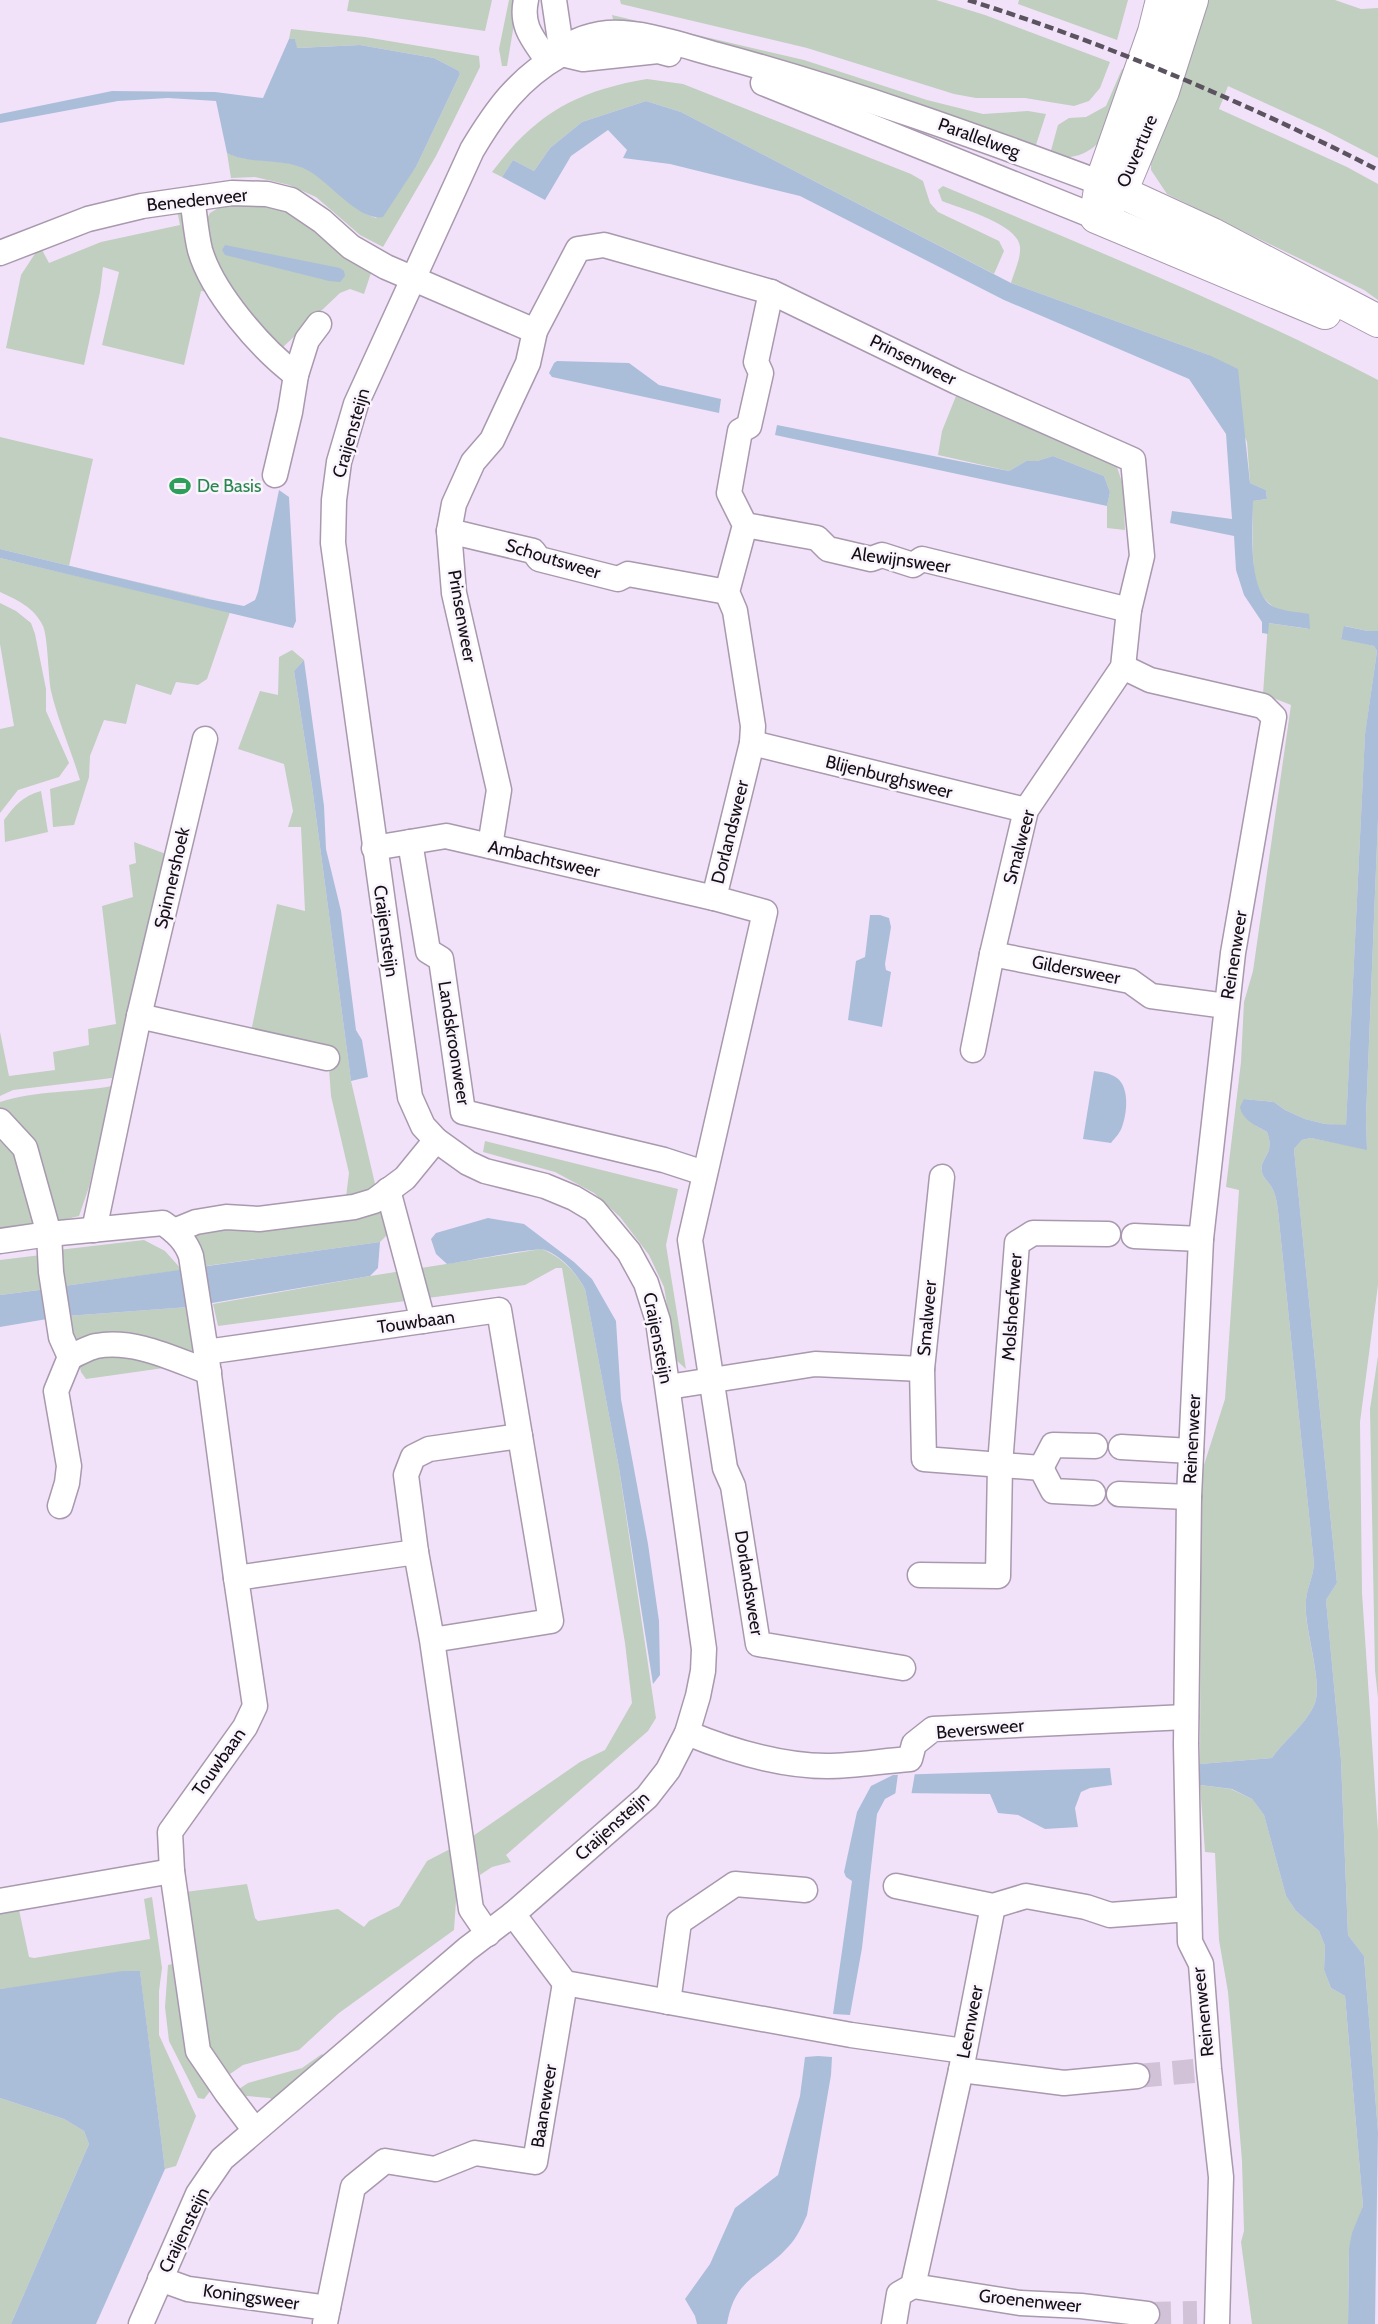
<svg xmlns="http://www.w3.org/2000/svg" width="1378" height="2324" font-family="Cabin,sans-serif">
<rect width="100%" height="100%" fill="#f2e2f9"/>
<g fill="#c0cfbf">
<path d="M349,0H492L485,31L347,11Z"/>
<path d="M509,0H518L507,66H502L499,49Z"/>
<path d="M620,0H936L985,15L1110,62L1100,88L1089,101L1074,106L1025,98H976L954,94L807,48L621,4Z"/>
<path d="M1019,0H1128L1117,40L1018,4Z"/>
<path d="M1201,0H1335L1361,9L1378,8V158L1324,130L1228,86L1219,109L1347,167L1378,184V300L1364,290L1167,194L1151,170V143Z"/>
<path d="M612,15L804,60L927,100L983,114L1028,111L1046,114L1035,148L614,24Z"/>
<path d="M291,29L365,37L479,56L480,67L436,156L383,247L360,235L316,197L289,185L255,177L231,178L227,153C249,164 279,157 304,168C332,180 348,209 376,218L417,165L460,74L459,71L434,58L360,45L296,48L295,39H289Z"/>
<path d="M1122,69L1129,71L1097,144C1085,156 1066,161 1050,154L1058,125L1069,118L1086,117L1106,106Z"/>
<path d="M647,79L683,84L911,174L923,181L930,203L938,212L999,241L1004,251L994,274L681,112L646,101L582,122L550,148L534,171L513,160L502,177L492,172C535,114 576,91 647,79Z"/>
<path d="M943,186C1089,248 1237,307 1378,380V631H1368L1345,626L1341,638L1374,646L1377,651L1365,735L1346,1126L1325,1124L1305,1119L1285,1110L1274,1102L1244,1099L1256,1126L1267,1132C1276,1155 1259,1157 1262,1172C1263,1178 1269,1182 1272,1188C1276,1195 1277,1203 1278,1211L1314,1564C1313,1577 1307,1588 1306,1601C1303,1627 1323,1679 1315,1703C1306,1725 1285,1739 1272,1758L1200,1764L1201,1508L1203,1468L1225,1399L1239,1190L1226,1187L1241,1062L1244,1002L1253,971L1291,705L1263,694L1268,623L1309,629C1292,618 1267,608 1258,589C1251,575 1253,519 1253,501L1267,499L1266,490L1250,483L1247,442L1209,355L1011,283C1014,272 1021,258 1020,247C1018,224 962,209 942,201L938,190Z"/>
<path d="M223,205L270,206L299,216L372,270L364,294L350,289L340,293L281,349L217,275L206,220L210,213Z"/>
<path d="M177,210L186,215L209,292L201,291L184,365L102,345L119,272L103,267L100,292L84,365L6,348L21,275L40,246L49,263L101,242L180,225Z"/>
<path d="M956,396L1117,467L1123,485L1125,530L1107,528V506L1110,492L1104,476L1053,456L1037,461H1026L1009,471L938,455L942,431Z"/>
<path d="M0,437L93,459L69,566L210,599L198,597L0,549Z"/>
<path d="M0,558L230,612L207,679L198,685L176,682L171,695L136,684L126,724L104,720L90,756L89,777L74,825L53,827L50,789L80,780C71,750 58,721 51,691C48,675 48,638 43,626C34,607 17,600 0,592Z"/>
<path d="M0,603L16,611L31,623L35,634L46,689V711L69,763L59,777L18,790L0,813V729L14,726L0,644Z"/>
<path d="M292,650L304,660L294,671L312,786L351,1081L387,1235L380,1242L206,1266L200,1264L195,1241V1233L346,1197L349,1173L331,1096L328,1055L251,1032L277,904L305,911L301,827H288L293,811L284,764L238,749L260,691L278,695L279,657Z"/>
<path d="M41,791L48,832L5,842L4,820C15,805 23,796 41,791Z"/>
<path d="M1378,819V1285L1360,1422L1362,1593L1378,1832V2132L1364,1956L1348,1935L1341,1760L1326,1600L1337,1583L1294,1149L1302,1140L1311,1138L1367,1149L1366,1117Z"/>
<path d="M134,842L166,854L140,971L112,1078L13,1090L0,1096V1032L9,1076L55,1070L53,1052L89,1045L88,1029L116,1024L102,906L133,897L129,865L136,863Z"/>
<path d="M112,1086L89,1187L79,1216L59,1221L50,1209L15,1124L0,1108V1102C36,1090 75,1093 112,1086Z"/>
<path d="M0,1126L23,1155L35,1228L0,1233Z"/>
<path d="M485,1141L678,1189L666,1245L686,1369L676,1360L664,1287L649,1255L620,1217L594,1193L555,1172L483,1152Z"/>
<path d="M144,1240L165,1251L182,1270L64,1286L58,1250Z"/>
<path d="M542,1249C562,1258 574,1270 585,1289L619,1468L656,1718L648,1731L506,1855L511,1862L492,1867L480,1875L473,1836L580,1762L605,1750L632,1703L625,1643L562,1268H556L525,1285L218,1326L213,1304L370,1276Z"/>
<path d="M41,1255L47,1289L0,1295V1260Z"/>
<path d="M189,1307L199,1363L86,1379L81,1372L67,1316Z"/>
<path d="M1378,1356V1698L1375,1670L1370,1409Z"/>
<path d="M1200,1785L1231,1789L1252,1799L1264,1815L1286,1896L1296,1911L1319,1931L1325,1946L1324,1970L1331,1988L1345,1996L1363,2206L1349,2248L1348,2324H1252L1241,2242L1244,2231L1242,2161L1228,1992L1219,1940L1215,1853L1205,1852Z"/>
<path d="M452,1848L457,1886L454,1930L339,2013L299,2050L243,2065L230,2074L211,2053L207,2039L185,1892L247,1884L255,1918L258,1921L338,1909L364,1927L369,1921L399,1906L427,1861Z"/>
<path d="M152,1897L162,1968L159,1991V2035L196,2116L176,2166L165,2169L140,1972L0,1989V1909L18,1905L29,1957L34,1958L150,1939L144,1899Z"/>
<path d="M176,1963L214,2086L204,2099L198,2098L169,2041L165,2007L168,1965Z"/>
<path d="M322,2054L325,2057L272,2100L270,2098L246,2096L239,2089L248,2083L302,2068Z"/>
<path d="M0,2098L64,2119L84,2131L89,2144L11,2324H0Z"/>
</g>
<g fill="#abbed9">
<path d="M289,39H295L297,48L360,45L434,58L459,71L460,74L417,165L383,217C360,222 329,182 309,171C283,156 252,166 227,153L216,101L168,98L118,101L0,123V114L112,91L215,92L263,98Z"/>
<path d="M646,101L681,112L1011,283L1209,355L1238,369L1250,483L1266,490L1267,499L1253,501C1253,528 1247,590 1272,606C1281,611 1298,612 1309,614L1310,629L1269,623L1268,634L1262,633V622L1244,595L1236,570L1234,536L1170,523L1172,511L1232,519L1226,434L1189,379L1004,300L800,196L670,164L623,158L627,150L608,130L571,156L545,200L502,177L513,160L534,171L550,148L582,122Z"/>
<path d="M225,245L340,268L344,271L345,276L340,282L329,281L225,255L222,250Z"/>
<path d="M557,361L629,363L659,385L721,399L719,413L552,377L549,373L554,363Z"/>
<path d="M777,425L1009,471L1026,461H1037L1053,456L1104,476L1110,492L1107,506L775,435Z"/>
<path d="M279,490L289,497L296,621L293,628L0,558V549L198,597L244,606L255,600L258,592Z"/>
<path d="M1344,626L1368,631H1378V819L1366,1117L1367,1150L1311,1138L1302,1140L1294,1149L1337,1583L1326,1600L1341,1760L1348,1935L1364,1956L1378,2132L1375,2324H1348L1349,2248L1352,2233L1363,2206L1345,1996L1331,1988L1324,1970L1325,1946L1319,1931L1296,1911L1286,1896L1264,1815L1252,1799L1232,1789L1200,1785V1764L1272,1758C1285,1739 1306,1725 1315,1703C1323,1679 1303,1627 1306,1600C1307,1588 1313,1577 1314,1564L1278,1211C1277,1203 1276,1195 1272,1188C1269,1182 1263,1178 1262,1172C1259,1157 1276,1155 1267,1132C1257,1126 1242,1120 1240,1107L1244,1099L1274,1102L1285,1110L1305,1119L1325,1124L1346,1125L1365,734L1377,651L1374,646L1341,639Z"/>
<path d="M304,660L324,806L326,849L341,911L356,1030L362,1040L368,1077L351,1081L312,786L294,671Z"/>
<path d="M870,915H880L889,918L891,927L885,964L886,970L891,972L882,1027L848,1020L856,961L865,957Z"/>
<path d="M1094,1071C1102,1072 1110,1073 1117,1078C1130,1088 1127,1114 1122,1127C1120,1133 1115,1138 1111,1143L1083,1139Z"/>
<path d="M488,1218L524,1224L574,1262L592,1279L616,1321L621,1399L648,1544L659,1621L660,1675L653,1684L619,1468L585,1289C576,1273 563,1257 545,1250C536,1247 462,1262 447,1264L436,1254L431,1239L436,1233Z"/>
<path d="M380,1242L378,1268L370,1276L189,1307L67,1316L64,1286Z"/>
<path d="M47,1289L53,1318L0,1327V1295Z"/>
<path d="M1110,1768L1112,1785L1090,1788L1081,1792L1075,1808L1078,1827L1045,1829L1018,1815L998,1813L990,1794L896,1793L885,1799L877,1814L862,1948L850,2015L833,2014L852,1881L846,1877L844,1872L857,1812L871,1786L893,1775Z"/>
<path d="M123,1971H140L165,2169L96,2324H11L89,2144L84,2131L64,2119L0,2098V1989Z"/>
<path d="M818,2056L832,2057L831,2075L807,2215C802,2226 797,2238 788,2247C761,2277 735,2277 727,2324H697L695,2316L685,2299L710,2264L735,2208L778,2175L800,2096L805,2057Z"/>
</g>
<path fill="#f2e2f9" d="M915,1773L911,1796H895L898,1774Z"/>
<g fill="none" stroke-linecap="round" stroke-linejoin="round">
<g stroke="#d1c2d7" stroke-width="24" stroke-dasharray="24 12" stroke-linecap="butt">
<path d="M1137,2076L1194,2071"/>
<path d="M1147,2314L1197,2313"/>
</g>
<defs>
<g id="minor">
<path d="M526,0C520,27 534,40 548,61"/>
<path d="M554,0L562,54"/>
<path d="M562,54L583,59L658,51L669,54"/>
<path d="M763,83L1096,217"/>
<path d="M192,199C195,216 196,234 200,250C212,292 261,349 296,375L307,340L319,324"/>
<path d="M0,253L88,219L142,206L232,193L267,194L291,200L322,221L351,247L386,267L535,331"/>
<path d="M771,292L756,362L761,373L749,426L740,431L729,493L745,525L727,592L735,611L753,726L752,743L714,898L765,912L690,1240L725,1468L733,1486L758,1644L903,1668"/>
<path d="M275,475L290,412L296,375"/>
<path d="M745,525L817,538L828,549L871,559L882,555L913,565L922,559L1129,610"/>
<path d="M449,531L533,551L539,559L618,579L628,574L727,592"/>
<path d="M1123,667L1150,680L1263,706L1274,717L1233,953L1201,1239L1189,1497L1186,1744L1190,1942L1201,1964L1209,2069L1221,2177L1217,2324"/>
<path d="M752,743L1026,810"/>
<path d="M410,842L428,951L441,959L463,1112L664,1160L704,1173"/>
<path d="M490,846L499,790L454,593L449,531L454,504L473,462L492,440L528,363L535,331L578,249L604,245L771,292L957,382L1133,460L1142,556L1129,610L1123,667L1026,810L992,954L973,1050"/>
<path d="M374,848L446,836L714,898"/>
<path d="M992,954L1130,981L1151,996L1226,1006"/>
<path d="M139,1016L327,1058"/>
<path d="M0,1121L25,1148L49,1234L51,1272L61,1337L70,1357L56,1391L69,1466L67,1483L60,1506"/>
<path d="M942,1177L922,1369L924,1459L1041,1468L1053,1491L1093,1493"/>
<path d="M388,1190L423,1321"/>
<path d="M94,1230L139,1016L205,739"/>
<path d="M174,1231L196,1222L226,1217L259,1219L354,1207L374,1201L405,1178L436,1140"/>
<path d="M1134,1236L1201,1239"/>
<path d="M0,1241L49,1234L163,1223C176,1232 186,1241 191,1256L206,1352L236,1578L255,1706L245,1727L170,1832L172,1871L198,2051L226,2092L254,2129"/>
<path d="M206,1352L499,1310L520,1436"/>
<path d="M70,1357C78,1354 87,1348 96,1346C135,1339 173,1359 209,1372"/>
<path d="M668,1387L815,1364L922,1369"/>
<path d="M1121,1447L1191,1451"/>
<path d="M1041,1468L1053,1445L1095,1446"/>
<path d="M1119,1494L1189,1497"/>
<path d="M920,1575L998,1576L1000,1465L1017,1243L1033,1233L1108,1234"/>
<path d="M236,1578L416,1552"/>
<path d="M432,1640L551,1621L520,1436L429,1449L413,1457L406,1475L416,1552L432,1640L471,1909L488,1934"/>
<path d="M687,1733C731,1751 779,1766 827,1766C854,1766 882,1761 910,1759L914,1744L933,1729L1186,1717"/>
<path d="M896,1886L993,1906L1026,1896L1086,1907L1110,1915L1189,1909"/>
<path d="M0,1901L172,1871"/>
<path d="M993,1906L961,2070L1064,2083L1137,2076"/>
<path d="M513,1914L565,1983L851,2035L964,2051"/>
<path d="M668,2002L679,1922L735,1884L805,1890"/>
<path d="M160,2279L188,2289L328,2308L325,2323"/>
<path d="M913,2286L1020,2303L1081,2306L1147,2314"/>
<path d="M328,2308L353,2187L385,2161L435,2169L475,2153L535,2162L565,1983"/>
<path d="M141,2324L198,2194L222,2159L467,1949L513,1914L647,1797L668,1770L687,1733L698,1696L703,1671L704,1649L658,1321L646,1283L629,1252L594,1210L574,1198L545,1186L485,1171L468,1163L436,1140L423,1126L410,1097L333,543L334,500L339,462L356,404L472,150C496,110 518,79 560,55C566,52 570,44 577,41C586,37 598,34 608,33C644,31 684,46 718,55C848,90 975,136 1101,183"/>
<path d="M894,2324L899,2294L913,2286L961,2070"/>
</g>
<g id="major">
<path d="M1101,183L1212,234L1378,321"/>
<path d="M1098,202L1101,183L1154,32L1162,0"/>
<path d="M1106,207L1121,192L1163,91L1192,0"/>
<path d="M1096,217L1325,313"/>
</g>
</defs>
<use href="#minor" stroke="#a899ae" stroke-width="27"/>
<use href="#major" stroke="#a899ae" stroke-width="34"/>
<use href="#minor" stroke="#fff" stroke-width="24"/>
<use href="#major" stroke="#fff" stroke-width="32"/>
<path stroke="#5b535f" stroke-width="4.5" stroke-dasharray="9 4.5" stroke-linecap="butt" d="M968,0C1108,44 1247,103 1378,170"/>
</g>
<defs>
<symbol id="stadium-bare" viewBox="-9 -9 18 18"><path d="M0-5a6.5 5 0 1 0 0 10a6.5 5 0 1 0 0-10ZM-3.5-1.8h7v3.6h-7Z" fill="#2e9e5b" stroke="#faf4fd" stroke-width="2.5" paint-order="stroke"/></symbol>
</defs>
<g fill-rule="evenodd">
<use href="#stadium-bare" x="165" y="471" width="30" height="30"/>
</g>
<g text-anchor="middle" stroke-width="5" stroke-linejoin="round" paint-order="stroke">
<g font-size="18" fill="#140f17" stroke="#faf4fd">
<text transform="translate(979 138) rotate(20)" y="6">Parallelweg</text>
<text transform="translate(1137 151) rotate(-67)" y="6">Ouverture</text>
<text transform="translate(197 200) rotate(-6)" y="6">Benedenveer</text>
<text transform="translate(913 360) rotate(26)" y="6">Prinsenweer</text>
<text transform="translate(351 433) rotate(-74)" y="6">Craijensteijn</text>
<text transform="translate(553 559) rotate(17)" y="6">Schoutsweer</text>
<text transform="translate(901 560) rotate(8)" y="6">Alewijnsweer</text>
<text transform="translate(462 616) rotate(80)" y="6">Prinsenweer</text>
<text transform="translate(889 777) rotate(14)" y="6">Blijenburghsweer</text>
<text transform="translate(730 832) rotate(-76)" y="6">Dorlandsweer</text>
<text transform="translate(1019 847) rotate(-75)" y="6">Smalweer</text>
<text transform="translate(544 859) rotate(13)" y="6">Ambachtsweer</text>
<text transform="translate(172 878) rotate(-77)" y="6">Spinnershoek</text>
<text transform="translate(386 931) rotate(82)" y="6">Craijensteijn</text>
<text transform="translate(1234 955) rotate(-81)" y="6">Reinenweer</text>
<text transform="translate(1076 970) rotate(11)" y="6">Gildersweer</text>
<text transform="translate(454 1043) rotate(81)" y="6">Landskroonweer</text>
<text transform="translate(1012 1307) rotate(-86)" y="6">Molshoefweer</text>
<text transform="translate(927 1318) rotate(-85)" y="6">Smalweer</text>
<text transform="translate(416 1322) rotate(-8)" y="6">Touwbaan</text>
<text transform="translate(658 1338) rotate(79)" y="6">Craijensteijn</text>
<text transform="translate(1192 1439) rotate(-87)" y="6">Reinenweer</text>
<text transform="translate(749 1583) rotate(81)" y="6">Dorlandsweer</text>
<text transform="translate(980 1729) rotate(-5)" y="6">Beversweer</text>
<text transform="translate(219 1762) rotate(-55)" y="6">Touwbaan</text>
<text transform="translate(612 1826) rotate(-42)" y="6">Craijensteijn</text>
<text transform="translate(1203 2012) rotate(-96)" y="6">Reinenweer</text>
<text transform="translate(970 2022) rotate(-79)" y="6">Leenweer</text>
<text transform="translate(544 2106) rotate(-81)" y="6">Baaneweer</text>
<text transform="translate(184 2230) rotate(-64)" y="6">Craijensteijn</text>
<text transform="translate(251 2297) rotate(8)" y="6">Koningsweer</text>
<text transform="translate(1030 2301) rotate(6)" y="6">Groenenweer</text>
</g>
<g font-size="18" fill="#27864d" stroke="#faf4fd" text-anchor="start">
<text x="197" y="492">De Basis</text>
</g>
</g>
</svg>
